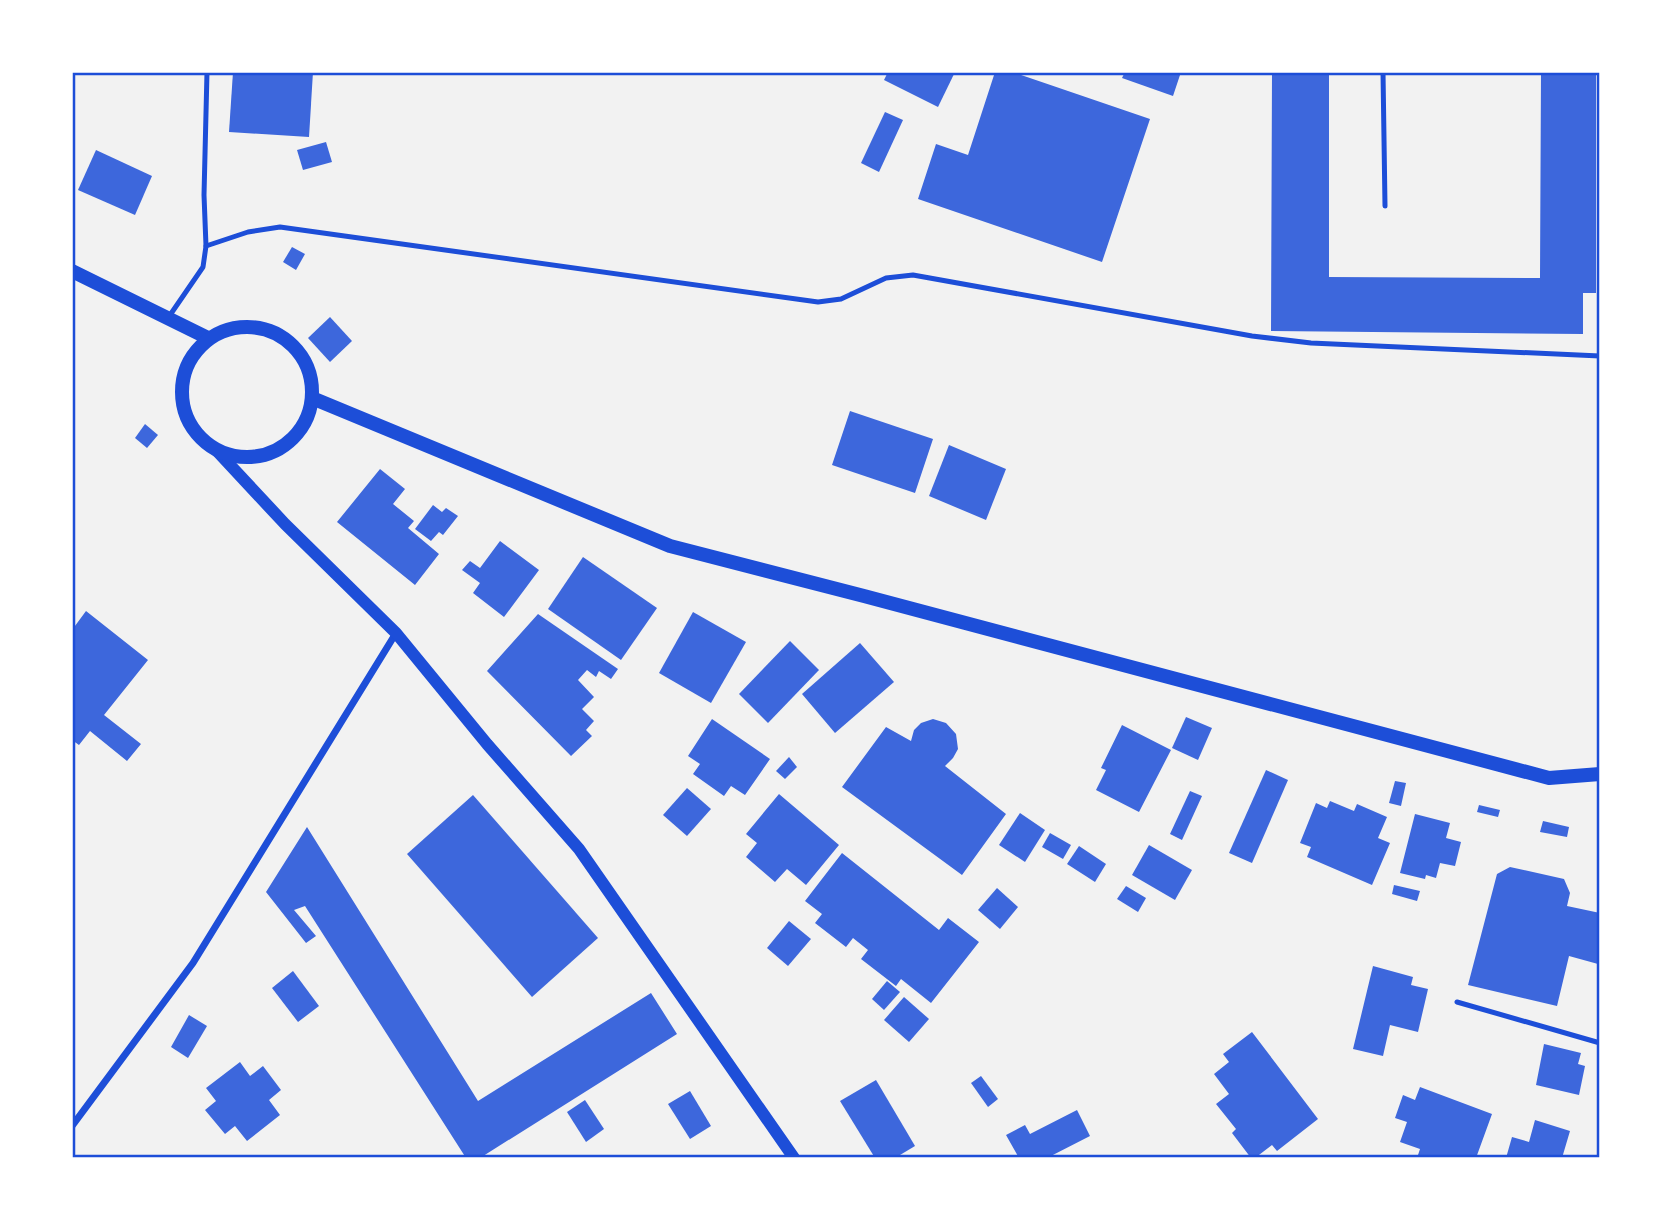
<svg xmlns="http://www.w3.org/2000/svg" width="1672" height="1230" font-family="Barlow,sans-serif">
<rect width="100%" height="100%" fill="#f2f2f2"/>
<g fill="#3d67dc">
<path d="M233,72H313L309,137L229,132Z"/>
<path d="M888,72H955L938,107L884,80Z"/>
<path d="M995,72H1012L1150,119L1102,262L918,199L936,144L968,155Z"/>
<path d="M1125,72H1181L1173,96L1122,78Z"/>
<path d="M1272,72H1329V277L1540,278L1541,72H1596V293H1583V334L1271,331Z"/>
<path d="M885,112L903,120L879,172L861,163Z"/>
<path d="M326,142L332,162L303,170L297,150Z"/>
<path d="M96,150L152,176L135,215L78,190Z"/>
<path d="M292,247L305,254L296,270L283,262Z"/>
<path d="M330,317L352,341L330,362L308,338Z"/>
<path d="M850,411L933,439L915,493L832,465Z"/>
<path d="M145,424L158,435L147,448L135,438Z"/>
<path d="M949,445L1006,469L986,520L929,496Z"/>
<path d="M380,469L405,489L393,504L414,521L408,528L439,554L415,585L337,522Z"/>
<path d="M433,505L442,512L446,508L458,516L443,535L439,532L431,541L415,529Z"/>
<path d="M500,541L539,570L504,617L473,593L480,583L462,570L470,561L480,568Z"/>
<path d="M583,557L657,608L621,660L548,609Z"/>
<path d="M86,611L148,660L104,715L141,744L127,761L90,731L79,745L72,740V630Z"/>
<path d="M693,612L746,642L711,703L659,673Z"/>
<path d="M538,614L618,669L611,679L599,671L596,677L587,670L578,680L594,697L582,709L594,721L586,730L592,736L571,756L487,671Z"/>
<path d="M790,641L819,670L768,723L739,694Z"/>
<path d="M860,643L894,682L835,733L802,694Z"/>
<path d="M1186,717L1212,728L1198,760L1172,748Z"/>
<path d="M712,719L770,759L745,795L731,786L724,796L693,774L700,764L688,756Z"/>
<path d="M933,719L946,723L956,734L958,749L953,758L945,766L1006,814L962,875L842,787L886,727L911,741L914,730L921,723Z"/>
<path d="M1122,725L1171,750L1139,812L1096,790L1106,770L1101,768Z"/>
<path d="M789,757L797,767L785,779L776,771Z"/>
<path d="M1266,770L1288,780L1252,863L1229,853Z"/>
<path d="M1395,781L1406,783L1401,806L1389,803Z"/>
<path d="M687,788L711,809L687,836L663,815Z"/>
<path d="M1190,791L1202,796L1182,840L1170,834Z"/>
<path d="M779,794L839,845L806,885L787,869L775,882L746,857L757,843L746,834Z"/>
<path d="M473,795L598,938L532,997L407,854Z"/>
<path d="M1330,801L1354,811L1357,804L1387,817L1378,838L1390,843L1372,885L1307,857L1311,847L1300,843L1316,803L1327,808Z"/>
<path d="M1479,805L1500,810L1498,817L1477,812Z"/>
<path d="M1020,813L1045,830L1025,862L999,845Z"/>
<path d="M1415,814L1450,823L1446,838L1461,842L1455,866L1440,863L1436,878L1426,875L1425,879L1400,873Z"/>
<path d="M1543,821L1569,827L1567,837L1540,832Z"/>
<path d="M307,827L478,1101L651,993L677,1034L480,1158H466L305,906L294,910L316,936L306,943L266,892Z"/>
<path d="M1050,833L1071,845L1063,859L1042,847Z"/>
<path d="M1149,845L1192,870L1175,900L1132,875Z"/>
<path d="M1079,846L1106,864L1095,882L1067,864Z"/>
<path d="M842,853L939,930L948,918L979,942L931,1003L901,979L896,986L861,959L868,950L853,938L846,947L815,923L822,914L805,901Z"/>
<path d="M1510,867L1564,879L1570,893L1567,906L1600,913V955L1598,964L1569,956L1557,1006L1468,985L1497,874Z"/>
<path d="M1394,885L1420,891L1417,901L1392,894Z"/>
<path d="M1126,886L1146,898L1138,912L1117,899Z"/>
<path d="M997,888L1018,907L1000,929L978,910Z"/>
<path d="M789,921L811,939L788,966L767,948Z"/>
<path d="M1373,966L1413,977L1411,985L1428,989L1418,1032L1390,1025L1383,1056L1353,1049Z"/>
<path d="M293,971L319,1006L298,1022L272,988Z"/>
<path d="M887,981L900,992L884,1010L872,999Z"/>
<path d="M904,997L929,1019L909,1042L884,1020Z"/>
<path d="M189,1015L207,1026L188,1058L171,1047Z"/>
<path d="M1252,1032L1318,1119L1277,1151L1272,1145L1255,1158H1251L1232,1133L1236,1129L1216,1104L1229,1094L1214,1074L1229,1062L1223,1054Z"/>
<path d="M1544,1044L1581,1053L1578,1064L1585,1066L1579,1095L1536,1085Z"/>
<path d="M240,1062L250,1076L263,1066L281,1090L269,1100L280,1115L247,1141L235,1126L225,1134L205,1110L216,1101L206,1088Z"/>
<path d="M981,1076L998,1099L988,1107L971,1083Z"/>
<path d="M876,1080L915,1146L895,1158H875L840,1101Z"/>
<path d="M1420,1087L1492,1114L1476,1158H1417L1420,1149L1400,1142L1407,1122L1395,1118L1403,1095L1415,1100Z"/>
<path d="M690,1091L711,1126L690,1139L668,1104Z"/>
<path d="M585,1100L604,1129L586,1142L567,1112Z"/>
<path d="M1077,1110L1090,1136L1047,1158H1019L1006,1135L1025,1125L1030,1134Z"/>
<path d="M1535,1120L1570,1131L1562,1158H1506L1512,1137L1529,1142Z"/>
</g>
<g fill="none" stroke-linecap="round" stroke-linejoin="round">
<g stroke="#1d4ed8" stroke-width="5">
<path d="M1383,72L1385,206"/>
<path d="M206,246L248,232L280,227L818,302L841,299L886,278L913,275L1252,336L1311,343L1600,356"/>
<path d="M168,318L203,267L206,246L204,195L207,72"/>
<path d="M1457,1002L1600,1043"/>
</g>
<path stroke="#1d4ed8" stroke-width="7" d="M72,1126L193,963L396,633"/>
<path stroke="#1d4ed8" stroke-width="12" d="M216,450L285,524L396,633L487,744L579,849L794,1158"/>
<g stroke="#1d4ed8" stroke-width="14">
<path d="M72,271L208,338"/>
<circle cx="247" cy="392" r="65"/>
<path d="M312,398L670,546L864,596L1549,778L1600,774"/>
</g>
</g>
<rect width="1672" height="1230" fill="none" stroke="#ffffff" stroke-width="147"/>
<rect x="74" y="74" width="1524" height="1082" fill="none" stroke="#1d4ed8" stroke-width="2.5"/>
</svg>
